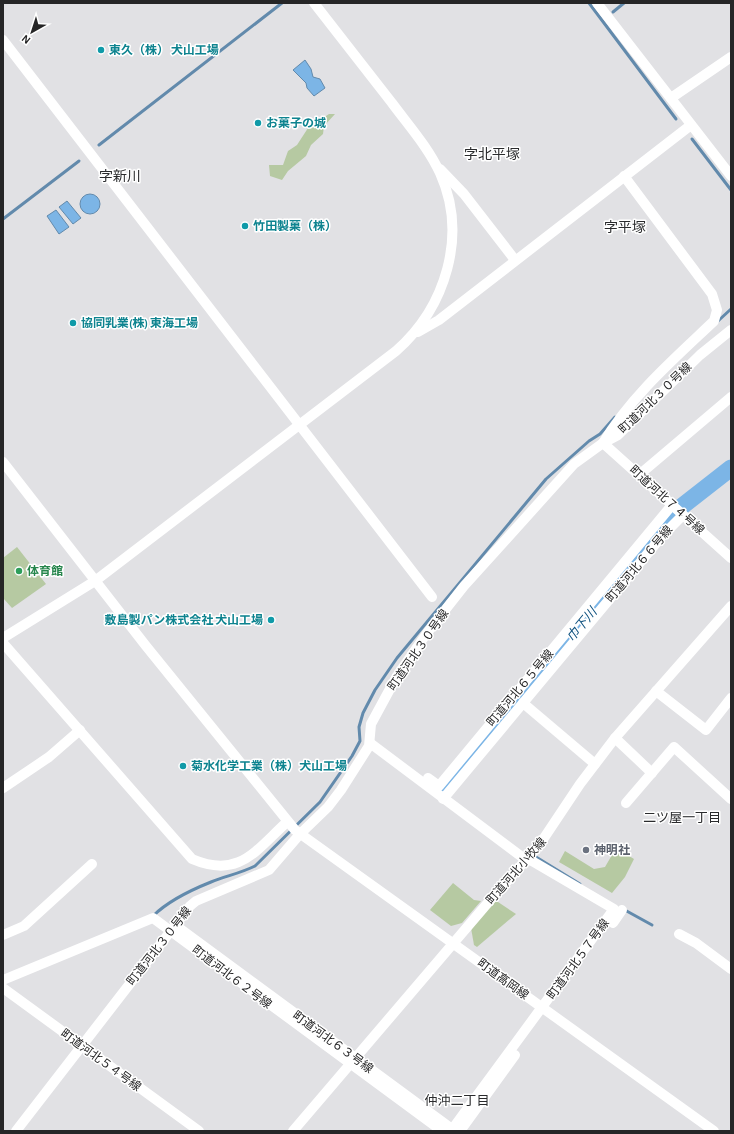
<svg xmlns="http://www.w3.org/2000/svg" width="734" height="1134" font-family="'Alegreya Sans','Noto Sans JP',sans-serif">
<rect width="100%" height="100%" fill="#e1e1e4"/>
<g fill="#b6c9a2">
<path d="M329,114H335L324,126L323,134L311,145L306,156L288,171L282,180L270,176L269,165H283L288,151L297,145L308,128Z"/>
<path d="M17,547L46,584L12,608L3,598V558Z"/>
<path d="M616,848L634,859L625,877L612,893L559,862L565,851L594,869L605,867Z"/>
<path d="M453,883L474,900L481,901L462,923L451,926L430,910Z"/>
<path d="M495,900L516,914L477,947L474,945L471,928Z"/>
</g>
<g fill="#7cb5e6" stroke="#628aac">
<path d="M305,60L311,69L313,77L320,79L325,88L314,96L307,88L306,83L293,70Z"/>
<circle cx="90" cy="204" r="10"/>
<path d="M67,201L81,218L73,224L59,207Z"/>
<path d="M56,210L69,227L59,234L47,216Z"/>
</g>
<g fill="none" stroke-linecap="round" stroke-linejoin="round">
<g stroke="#628aac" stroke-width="3">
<path d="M589,3L676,119"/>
<path d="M613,12L624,3"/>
<path d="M692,139L731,190"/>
<path d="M99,145L282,3"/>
<path d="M3,219L79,161"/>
<path d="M718,321L731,309"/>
<path d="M536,857L580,884"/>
<path d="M623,909L652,925"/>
<path d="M153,916C168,901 191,890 211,882C226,876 241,873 255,866L320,802L352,756L360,741L359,727L363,713L375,690L397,658L546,479L589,441L600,434L615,417"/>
</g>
<path stroke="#7cb5e6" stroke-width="17" d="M442,791L676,511L731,468"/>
<g stroke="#fff" stroke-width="10">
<path d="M597,3L731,176"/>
<path d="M3,40L432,597"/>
<path d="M671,98L731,57"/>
<path d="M440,169L464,194L515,260"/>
<path d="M624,176L712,294L717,310L714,321C675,358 631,396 603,443L731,558"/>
<path d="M418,332L439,320L691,125"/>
<path d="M3,462L146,646L295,830L714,1131"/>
<path d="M639,475L731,397"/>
<path d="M3,638L95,581L396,351C446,307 468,235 440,173C428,147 409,126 392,103C366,70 340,36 314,3"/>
<path d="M3,643L192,859C239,879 255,851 287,822"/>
<path d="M656,691L706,730L731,698"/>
<path d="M523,703L595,764"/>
<path d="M615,738L652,773"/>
<path d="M370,743L522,857L532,861L614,909L451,1131"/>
<path d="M428,778L439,786L672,505"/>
<path d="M3,788L49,757L80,730"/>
<path d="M443,799L663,535L683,515"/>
<path d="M626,803L674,747L731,799"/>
<path d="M613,923L622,910"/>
<path d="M175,925L452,1129"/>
<path d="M679,934L696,943L731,969"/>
<path d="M3,935L24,926L92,864"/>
<path d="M3,980L153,918L442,1131"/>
<path d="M3,988L199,1131"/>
<path d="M16,1131L190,906L196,901L269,870L300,834L328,807L341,790L369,746L371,724L397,676L427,633L464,586L574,464L603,443L618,435L700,355L731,330"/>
<path d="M293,1131L486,905L540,844L580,784L615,738L731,606"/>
<path d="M460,1131L515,1055"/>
</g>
</g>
<g fill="#0f9aa8" stroke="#fff" stroke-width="1.5">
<circle cx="101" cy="50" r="4"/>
<circle cx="258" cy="123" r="4"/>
<circle cx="245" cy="226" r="4"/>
<circle cx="73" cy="323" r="4"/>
<circle cx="271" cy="620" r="4"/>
<circle cx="183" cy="766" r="4"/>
</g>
<circle fill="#2e9e5b" stroke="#fff" stroke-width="1.5" cx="19" cy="571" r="4"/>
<circle fill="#6b7280" stroke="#fff" stroke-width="1.5" cx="586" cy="850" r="4"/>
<g text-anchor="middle" stroke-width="3" stroke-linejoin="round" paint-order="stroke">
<g font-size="12" font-weight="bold" fill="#0d838f" stroke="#fff" text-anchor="start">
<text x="109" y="54">東久（株） 犬山工場</text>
<text x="266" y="127">お菓子の城</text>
<text x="253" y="230">竹田製菓（株）</text>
<text x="81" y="327">協同乳業(株) 東海工場</text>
<text x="263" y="624" text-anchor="end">敷島製パン株式会社 犬山工場</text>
<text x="191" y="770">菊水化学工業（株）犬山工場</text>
</g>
<g font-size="12" fill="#252526" stroke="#fff">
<text transform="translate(655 398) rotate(-44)" y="4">町道河北３０号線</text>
<text transform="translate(667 500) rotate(42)" y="4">町道河北７４号線</text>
<text transform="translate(639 564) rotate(-50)" y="4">町道河北６６号線</text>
<text transform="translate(418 650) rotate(-55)" y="4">町道河北３０号線</text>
<text transform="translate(520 688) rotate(-50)" y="4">町道河北６５号線</text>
<text transform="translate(516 871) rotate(-49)" y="4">町道河北小牧線</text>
<text transform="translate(159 946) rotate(-52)" y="4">町道河北３０号線</text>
<text transform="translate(578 959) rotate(-54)" y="4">町道河北５７号線</text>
<text transform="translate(232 977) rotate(37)" y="4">町道河北６２号線</text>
<text transform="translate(503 979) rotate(36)" y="4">町道高岡線</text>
<text transform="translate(333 1042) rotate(36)" y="4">町道河北６３号線</text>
<text transform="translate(101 1060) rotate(36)" y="4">町道河北５４号線</text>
</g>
<g font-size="12" font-weight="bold" fill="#27864d" stroke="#fff" text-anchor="start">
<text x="27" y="575">体育館</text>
</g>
<g font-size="12" font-weight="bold" fill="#5b616d" stroke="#fff" text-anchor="start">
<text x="594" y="854">神明社</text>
</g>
<g font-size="13" font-style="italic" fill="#0d507e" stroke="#fff">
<text transform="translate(581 624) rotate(-50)" y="5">巾下川</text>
</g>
<g font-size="13" fill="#2a2b2d" stroke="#fff">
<text x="682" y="822">二ツ屋一丁目</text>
<text x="457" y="1105">仲沖二丁目</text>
</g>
<g font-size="14" fill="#2a2b2d" stroke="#fff">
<text x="492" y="159">字北平塚</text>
<text x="120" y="181">字新川</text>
<text x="625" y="232">字平塚</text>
</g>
</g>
<rect width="734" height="1134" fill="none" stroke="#252526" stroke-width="8"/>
<g transform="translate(32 32) rotate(219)" stroke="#ffffff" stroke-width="3" paint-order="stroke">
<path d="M0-3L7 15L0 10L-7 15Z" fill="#252526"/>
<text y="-6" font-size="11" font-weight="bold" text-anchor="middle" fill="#252526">N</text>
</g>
</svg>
